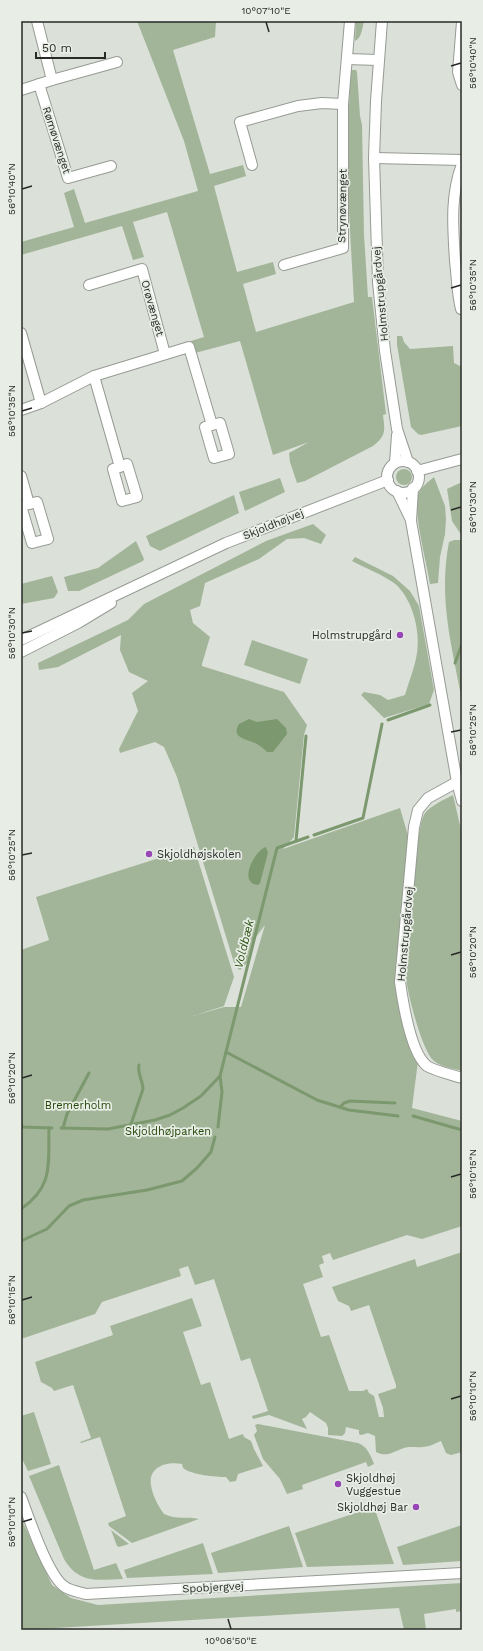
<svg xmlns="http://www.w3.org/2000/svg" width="483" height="1651" font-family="'Work Sans',sans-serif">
<rect width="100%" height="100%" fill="#dbe0d9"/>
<g fill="#a2b599">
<path d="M137,21H216L215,37L173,50L210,174L243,165L246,176L214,186L237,272L273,262L276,274L243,284L256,332L354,302L349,212L347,143L351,70H356L357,72L360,116L362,125L364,235L368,297H372L386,414L383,415C385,431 386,436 373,446L305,481L297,483L290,462L289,453L309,442L273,455L240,341L195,353L191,341L204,337L167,212L133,222L144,257L133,260L122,226L21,255V242L74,227L64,193L74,189L85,223L198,191L184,141Z"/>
<path d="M356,21H364C362,28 362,38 355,41Z"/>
<path d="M397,336H402L404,342L410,349L453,346L454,363L462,367V426L421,435L418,434L411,427L397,345Z"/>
<circle cx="404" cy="477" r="8"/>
<path d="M434,477L445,506L446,519L445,534L440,557L438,583L430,584C427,563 413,514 418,495C421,487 428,482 434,477Z"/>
<path d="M280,478L285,492L245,511L239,492Z"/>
<path d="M462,482V536L452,521L447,489Z"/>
<path d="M234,495L239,513L160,551L150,546L146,536Z"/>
<path d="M313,524L326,535L321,544L304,538L287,539L259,559L205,583L200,606L190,610L193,623L210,637L202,664V666L284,692L307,725L304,735L294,837L283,849L400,808L409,839L399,934L396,979L413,1056L418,1061L412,1108L462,1121V1226L422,1239L407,1235L333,1260L330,1253L322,1256L324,1263L319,1265L323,1277L303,1284L321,1337L329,1335L349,1391H363L367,1389L369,1393L374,1396L379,1417H384L383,1408L378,1394L396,1388V1385L369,1305L351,1311L349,1306L338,1301L332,1287L415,1259L417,1267L462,1252V1452L451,1455L446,1453L441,1441C436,1443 429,1447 423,1447C417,1448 410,1446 404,1448C394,1451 387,1458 376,1452L375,1436L368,1433L361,1435L359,1434V1430L346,1427L345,1433L342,1436L328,1435V1428L326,1423L310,1412L306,1417L302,1419L307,1429L269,1415L253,1419L252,1416L268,1411L250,1358L241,1361L214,1279L195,1285L188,1266L179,1269L181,1276L102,1302L95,1314L21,1339V950L49,940L36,897L194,847L234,977L224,1006L193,1016L224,1007H241L265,925L252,942L247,963L240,970L235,966L177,777L164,747L155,742L120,753L119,749L138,711L132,693L148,681L129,672L120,650L121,635L58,667L39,670L38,663L128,620L144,604L266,541Z"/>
<path d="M454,540H462V701C452,646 438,599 449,542Z"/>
<path d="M136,541L144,559L143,561L79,591H68L64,577L98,568Z"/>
<path d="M355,557L393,576L410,591L419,606L434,690L429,704L384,718L361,695L364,692L380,695L388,700L405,695C409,681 415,667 417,653C421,630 411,593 391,581C379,573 365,568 352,561Z"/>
<path d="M52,576L58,592L54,598L21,604V584Z"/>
<path d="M252,640L308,659L300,684L244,665Z"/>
<path d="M453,795L462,834V1071C452,1068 439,1067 432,1059C421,1047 404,983 405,966C405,953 409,940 410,927C412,907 416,826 425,813C429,807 445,799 453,795Z"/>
<path d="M192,1298L202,1326L183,1332L201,1385L210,1382L229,1439L243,1434L244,1437L251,1441L254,1449L263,1466L238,1474L236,1481L230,1482L226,1477C215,1477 192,1475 183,1468L182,1464C168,1461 148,1466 151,1485C152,1494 158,1506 164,1514C177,1520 186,1516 199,1519L132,1543L109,1526L108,1523L126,1516L100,1437L81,1443L80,1442L91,1438L73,1385L54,1391L52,1388L41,1382L35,1362L113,1335L110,1326Z"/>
<path d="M34,1412L51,1464L28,1471L21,1457V1416Z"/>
<path d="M258,1424C292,1430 324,1437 358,1443C367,1446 371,1456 374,1464L368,1467L366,1462L302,1485L303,1489L287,1494L280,1479L263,1459L254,1435L257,1431L255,1425Z"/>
<path d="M59,1465L94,1570L116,1563L123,1579C97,1580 79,1584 64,1559L29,1476Z"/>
<path d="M374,1507L394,1564L307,1567L295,1533Z"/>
<path d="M21,1518L52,1585L71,1598L98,1605L462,1583V1611L456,1612V1609L424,1614L426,1630H404L399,1608L21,1630Z"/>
<path d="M462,1525V1561L403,1565L397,1547Z"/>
<path d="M289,1526L303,1567L218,1573L211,1553Z"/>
<path d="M111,1530L129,1544L119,1547L117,1546Z"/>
<path d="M203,1543L213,1574L127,1578L124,1570Z"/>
</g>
<g fill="#7c986e">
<path d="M249,719L257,722L277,719L286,728L287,734L273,752H267C264,749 261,746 257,744C248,739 230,739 239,724Z"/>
<path d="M266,847L268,853L260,883L258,885C237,883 255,850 266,847Z"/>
</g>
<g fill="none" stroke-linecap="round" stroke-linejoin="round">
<g stroke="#7c986e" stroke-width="3">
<path d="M455,663L462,644"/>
<path d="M388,720L430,705"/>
<path d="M314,835L363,818L382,724"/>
<path d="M296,841L306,736"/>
<path d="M226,1052L317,1100L349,1110L398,1116"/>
<path d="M340,1107L344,1103L350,1101L395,1103"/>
<path d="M413,1116L462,1130"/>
<path d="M21,1120L22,1127"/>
<path d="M131,1124L143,1089C143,1081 137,1073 139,1065"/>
<path d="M21,1127L52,1128"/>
<path d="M218,1127L222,1092L220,1076L277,848L308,837"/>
<path d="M61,1128L108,1129L155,1120L170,1115L183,1108L201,1096L220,1076"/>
<path d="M63,1128L67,1114L89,1073"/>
<path d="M21,1209C54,1186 48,1164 49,1128"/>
<path d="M21,1241L47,1229L69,1206L83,1200L147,1190L182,1181L197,1168L211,1152L215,1137"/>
</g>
<defs>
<g id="minor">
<path d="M37,21L52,80"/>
<path d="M382,21L376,101L374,158L378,282L385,351L397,429L408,462"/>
<path d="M462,22L458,72L462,85"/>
<path d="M347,59L378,60"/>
<path d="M39,84L68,178L111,166"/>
<path d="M21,90L52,80L117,62"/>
<path d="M374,158L462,160"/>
<path d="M252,165L240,122L298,106L322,103L343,104"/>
<path d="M284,265L343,248V104L350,21"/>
<path d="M89,285L142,269L165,354"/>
<path d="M461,309C457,293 457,277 455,261C453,227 450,196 462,164"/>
<path d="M21,333L41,403"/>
<path d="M94,376L120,467L113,469L122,501L137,497L127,464L120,467"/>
<path d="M21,410L41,403L94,376L189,347L212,425L205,427L214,458L229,454L220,423L212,425"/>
<circle cx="403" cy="477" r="16"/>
<path d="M395,463L397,435"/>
<path d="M417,471L462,459"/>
<path d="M21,476L29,504"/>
<path d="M413,488L411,521L457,782L462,801"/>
<path d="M397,491L411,520"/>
<path d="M37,502L48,539L32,543L21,506Z"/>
<path d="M21,640L226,543L388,480"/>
<path d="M21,652L78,623L111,603"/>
<path d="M457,782L428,798L418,810L414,827L400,982C403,1003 411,1053 427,1066C435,1071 453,1075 462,1078"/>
<path d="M21,1497C29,1518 48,1576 65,1587C71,1591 80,1592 86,1594L462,1573"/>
</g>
</defs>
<use href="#minor" stroke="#969b93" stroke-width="12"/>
<use href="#minor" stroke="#fff" stroke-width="10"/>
</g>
<path fill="none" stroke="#282a27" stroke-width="1.5" d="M266,22L269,32M451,66L461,63M22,189L32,186M451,288L461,285M22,411L32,408M451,510L461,507M22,633L32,631M451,732L461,730M22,855L32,853M451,955L461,952M22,1078L32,1075M451,1177L461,1174M22,1300L32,1297M451,1399L461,1396M22,1522L32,1519M228,1619L231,1629"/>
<g fill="#9747b6" stroke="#e8eee6" stroke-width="1.5">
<circle cx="400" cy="635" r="4"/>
<circle cx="149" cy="854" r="4"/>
<circle cx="338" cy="1484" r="4"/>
<circle cx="416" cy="1507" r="4"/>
</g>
<g text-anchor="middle" stroke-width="3.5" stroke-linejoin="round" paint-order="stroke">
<g font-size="11" fill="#282a27" stroke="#e8eee6">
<text transform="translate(57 140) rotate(72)" y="4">Rømøvænget</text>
<text transform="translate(342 206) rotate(-89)" y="4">Strynøvænget</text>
<text transform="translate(380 294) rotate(-95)" y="4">Holmstrupgårdvej</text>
<text transform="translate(153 308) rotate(74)" y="4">Orøvænget</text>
<text transform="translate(273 524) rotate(-22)" y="4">Skjoldhøjvej</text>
<text transform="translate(405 934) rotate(-85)" y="4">Holmstrupgårdvej</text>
<text transform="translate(213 1587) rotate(-3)" y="4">Spobjergvej</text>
</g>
<g font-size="11" fill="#282a27" stroke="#e8eee6" text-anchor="end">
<text x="392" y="639">Holmstrupgård</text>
<text x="157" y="858" text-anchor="start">Skjoldhøjskolen</text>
<text x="346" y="1482" text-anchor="start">Skjoldhøj<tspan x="346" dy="13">Vuggestue</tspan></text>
<text x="408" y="1511">Skjoldhøj Bar</text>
</g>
<g font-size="11" fill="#224606" stroke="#e8eee6">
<text x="78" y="1109">Bremerholm</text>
<text x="168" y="1135">Skjoldhøjparken</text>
</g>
<g font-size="12" font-style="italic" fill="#2e5316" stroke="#e8eee6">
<text transform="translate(244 944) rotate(-76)" y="4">Voldbæk</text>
</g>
</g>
<rect width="483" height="1651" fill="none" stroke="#e8eee6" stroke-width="44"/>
<path d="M36 52v6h69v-6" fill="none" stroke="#282a27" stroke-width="2"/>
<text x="42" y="52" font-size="12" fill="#282a27" stroke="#e8eee6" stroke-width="3" paint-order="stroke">50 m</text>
<rect x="22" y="22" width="439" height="1607" fill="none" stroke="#282a27" stroke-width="1.5"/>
<g font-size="10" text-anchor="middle" fill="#282a27">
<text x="266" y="14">10°07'10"E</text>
<text transform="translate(472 63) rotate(-90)" y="4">56°10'40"N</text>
<text transform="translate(11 189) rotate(-90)" y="4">56°10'40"N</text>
<text transform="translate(472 285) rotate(-90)" y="4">56°10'35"N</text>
<text transform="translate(11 411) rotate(-90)" y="4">56°10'35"N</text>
<text transform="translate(472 507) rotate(-90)" y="4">56°10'30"N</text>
<text transform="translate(11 633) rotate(-90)" y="4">56°10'30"N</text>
<text transform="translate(472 730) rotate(-90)" y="4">56°10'25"N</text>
<text transform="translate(11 855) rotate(-90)" y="4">56°10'25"N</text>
<text transform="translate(472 952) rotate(-90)" y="4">56°10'20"N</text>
<text transform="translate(11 1078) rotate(-90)" y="4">56°10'20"N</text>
<text transform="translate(472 1174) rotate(-90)" y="4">56°10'15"N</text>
<text transform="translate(11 1300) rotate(-90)" y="4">56°10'15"N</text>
<text transform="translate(472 1396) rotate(-90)" y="4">56°10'10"N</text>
<text transform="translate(11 1522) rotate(-90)" y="4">56°10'10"N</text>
<text x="231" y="1644">10°06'50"E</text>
</g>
</svg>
